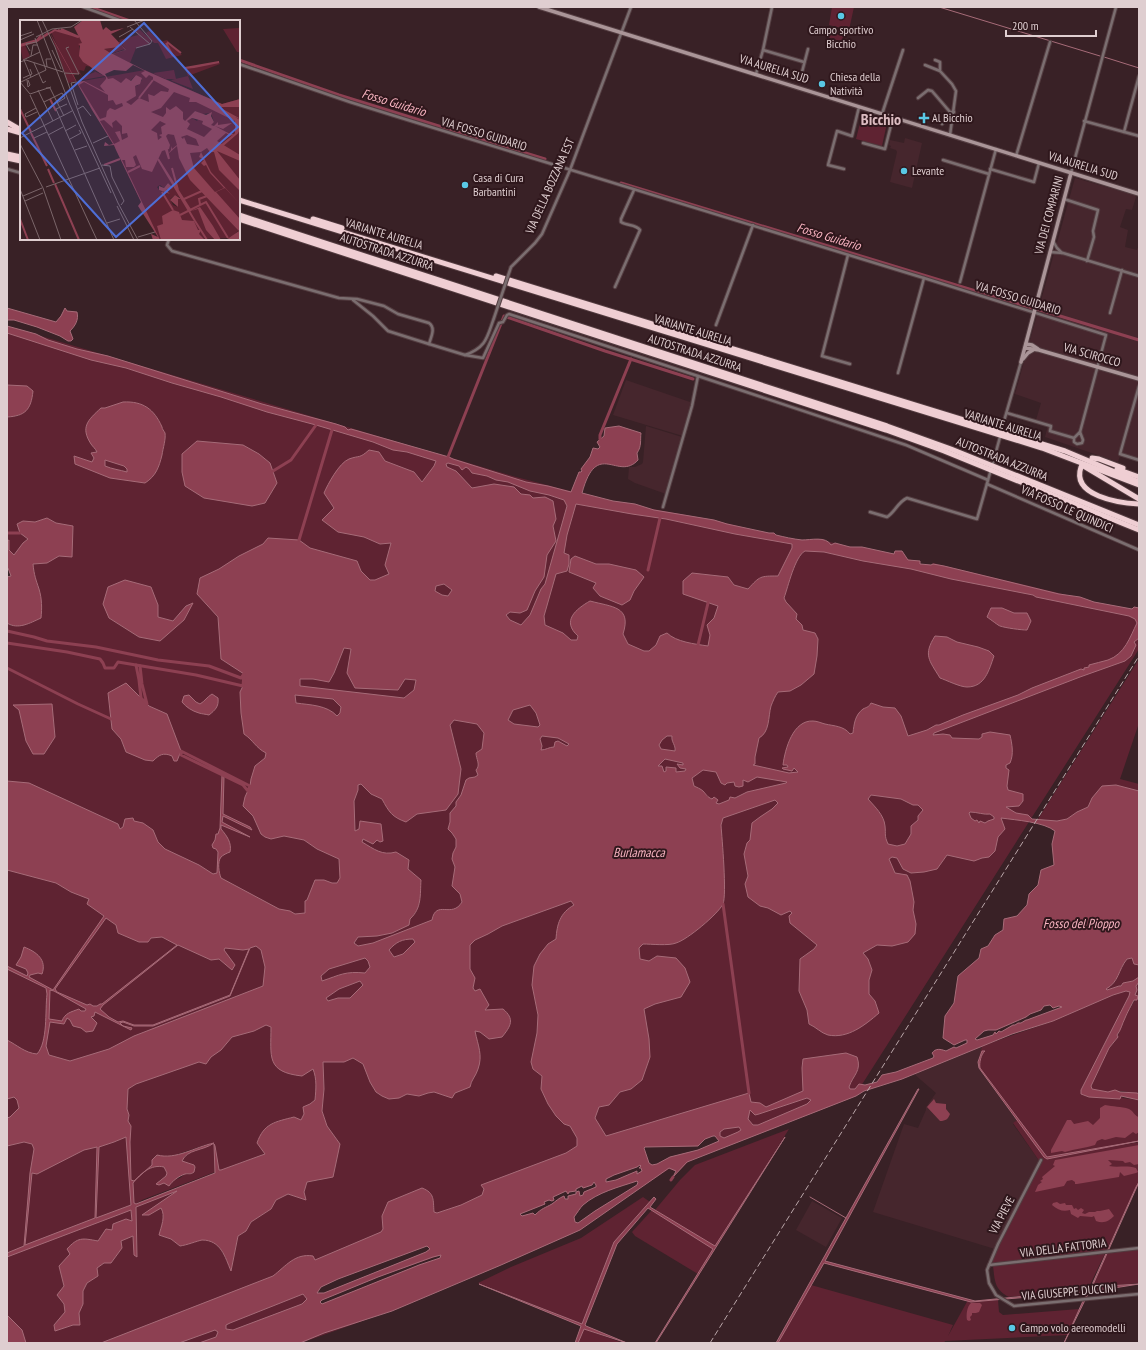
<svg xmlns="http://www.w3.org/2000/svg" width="1146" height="1350" font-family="'PT Sans Narrow',sans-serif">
<rect width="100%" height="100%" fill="#392126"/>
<g fill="#46262d">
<path d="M905,138L922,143L912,188L890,182L897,152L896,150L890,148L891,146L889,145L890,140L904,143Z"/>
<path d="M1075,178L1135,195L1136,197L1132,210L1126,209L1120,227L1128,230L1125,247L1137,250L1139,245V461L1120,456L1118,462L1045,437L1048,425L1036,420L1041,403L1015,394Z"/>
<path d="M626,380L690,402L691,406L683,436L613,415Z"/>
<path d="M646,426L682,437L666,494L635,483L628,479L629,467H635L642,464L643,462Z"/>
<path d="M982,1046L979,1068L1017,1120L1013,1124L1040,1162L995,1249L873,1212L904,1124L918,1128L926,1110V1107L936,1093L914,1074Z"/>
<path d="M812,1201L842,1218L826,1247L796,1230Z"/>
</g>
<g fill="#5f2332" fill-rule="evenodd">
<path d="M832,7H854L849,30L829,25Z"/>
<path d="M830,28L847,32L845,42L828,38Z"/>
<path d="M862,115L887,123L882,146L856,139Z"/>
<path d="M7,326L516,477L613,502L709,519L801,541L821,540L847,546L895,554V551L903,552L907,559C917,560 920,566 931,566L933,563L1067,595L1080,597L1094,602L1131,609L1134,607L1139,608V649L854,1097L689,1161L678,1172L669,1169L625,1198L580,1230L459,1282L360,1322L301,1343H7V1257L131,1209L132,1221L126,1219L113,1224L112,1230L106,1229L98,1241L85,1239L59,1266L64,1286L57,1295L64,1304L66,1312L54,1325L55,1331L73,1325H80L79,1313L83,1304V1291L87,1283L97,1276L96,1268L104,1263H111L122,1248L121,1241L134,1236V1255L137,1246L136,1207L179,1190L143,1215H149L161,1208C166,1216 161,1227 159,1235L171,1239L180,1246C187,1245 196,1241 202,1240C221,1240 224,1257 231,1270L238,1236L246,1231L251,1222L271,1209L276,1200L288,1194L306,1200L304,1192L307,1182L321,1180L340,1144L327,1126L322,1111L324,1089L323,1062L315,1074L317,1084L315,1100L310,1104L301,1121L294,1117L269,1125L257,1143L265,1154L221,1170H219L215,1146L214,1147L215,1172L142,1200L136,1204L134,1203L133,1183C141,1173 151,1164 164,1167L167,1173L166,1176L159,1181L164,1183L180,1178L185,1174H191L194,1172L195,1166L194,1165L181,1161C187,1151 198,1151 208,1144L175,1155L164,1157L152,1165L134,1181L131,1180L130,1142L131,1126L128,1121L129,1115L115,1142L127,1136L131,1205L96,1218L98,1147L95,1218L25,1246L31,1173L24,1246L7,1253V623L12,626L39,590L34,576L33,564L47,563L59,556L56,523L47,518L35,522L23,521L17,524L20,533L29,539L23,543L14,556L9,550V541H7V417L19,416L14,386L7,385ZM198,441L243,445L259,454L270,463L277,483L227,501L204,498ZM193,603L160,641L139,637L109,618L157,605L158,617L173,621L186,606ZM126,683L149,706L167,714L173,759L172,756L166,753L158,756L156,758L126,752L121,739L112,729L108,693ZM876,945L862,953L868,959L872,970L869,980V994L875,1001L820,1031L809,1023L807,1010L799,991L800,959L814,949ZM713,1136H715L719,1141L698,1150L670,1157L657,1164L652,1165L649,1163L643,1148L645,1147L698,1146L705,1139ZM640,1165L641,1166L639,1168H641L642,1171L637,1174V1171L616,1180L606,1182V1179L614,1175L637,1167ZM637,1181L638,1182L637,1185L595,1211L577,1224L575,1222L574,1217C577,1213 580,1208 583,1205C597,1192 620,1186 637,1181ZM594,1182L596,1185V1187L584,1192L583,1195L580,1196L579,1191L576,1192V1194L568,1196V1199H565L564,1196C559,1198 556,1201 552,1204C546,1208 542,1208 535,1215L533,1213L522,1216L520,1214L545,1204L544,1202L549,1200L552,1201L554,1200L553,1197L566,1191L568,1194L569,1192L576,1191V1189L582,1186L583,1188L592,1185ZM427,1246L430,1248L426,1252L324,1293H317L321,1287L338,1279ZM441,1255L440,1258L419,1265L322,1304L320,1302L322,1300L378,1277Z"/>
<path d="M1139,659V723L1120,779L1139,784V791L1116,785L1092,798L1088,807L1077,812L1067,819L1057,821L1038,819Z"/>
<path d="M1132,958L1139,965V977L1133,981L1123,983L1121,986H1119L1107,990L1106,989C1118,983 1119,969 1127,959Z"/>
<path d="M1139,982V1094L1122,1091L1108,1092L1092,1089L1091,1086L1109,1048L1116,1040L1125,1017L1135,1000H1137L1135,995L1137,990L1136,986Z"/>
<path d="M1126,991L1130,992L1129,996L1081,1090V1094L1089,1097L1120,1099L1121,1096L1123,1098L1139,1100V1141L1121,1145L1139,1142V1183L1088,1289L1009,1297C994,1289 995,1281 993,1266L988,1265L1040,1162L1013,1123L1017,1120L979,1068L978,1062L982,1046L1053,1021L1113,995Z"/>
<path d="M789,1129L715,1248L655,1210L680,1180L695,1165Z"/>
<path d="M643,1197L650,1202L614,1242L582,1324L478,1283L511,1267L581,1238Z"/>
<path d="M652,1210L714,1248L698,1274L635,1236L632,1232Z"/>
<path d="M1139,1248V1283L1092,1288L1107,1252Z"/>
<path d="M811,1285L953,1325L948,1336L968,1300L973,1302L998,1300L999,1312L1003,1315L1079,1309L1068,1335L945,1341L944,1343H778Z"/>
<path d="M584,1329L623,1343H578Z"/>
</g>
<g fill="#8d4052">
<path d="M934,1099L936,1103L946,1104V1109L950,1114C948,1119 946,1121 940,1121L927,1107Z"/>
<path d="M1105,1105C1113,1107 1121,1106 1129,1109C1134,1111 1134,1116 1139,1117V1132L1136,1134L1133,1132L1125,1138L1116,1137L1105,1140L1102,1139L1097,1141L1095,1145C1085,1148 1075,1149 1065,1152L1062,1151L1051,1153V1150L1067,1120H1071L1074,1124L1088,1121L1093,1125L1100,1118V1108Z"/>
<path d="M1139,1145V1164L1134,1165L1130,1162L1125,1163L1123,1161L1108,1160L1112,1164L1109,1166C1118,1168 1126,1165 1136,1168L1138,1172L1136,1173L1124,1176L1120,1172L1119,1177L1077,1184H1075V1182L1072,1180L1067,1181L1064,1186L1035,1192L1038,1185L1042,1182L1040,1181L1043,1179L1042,1177L1055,1166L1053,1165L1055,1160Z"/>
<path d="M1057,1202L1060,1204L1065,1203L1066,1205H1072L1074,1209L1076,1208L1078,1210L1081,1208L1084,1210L1082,1213L1085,1214L1089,1212H1095L1097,1211H1100L1109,1209L1114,1216C1109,1221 1104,1224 1096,1221L1094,1216L1092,1217L1080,1216L1078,1218L1071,1214L1070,1210C1063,1212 1058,1210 1052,1205L1053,1203Z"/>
<path d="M971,1303H980L982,1305L979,1312L976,1313H972V1315L970,1317L971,1320L969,1321L967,1320C966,1315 967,1306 971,1303Z"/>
</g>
<g fill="#8d4052" stroke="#a66b78" fill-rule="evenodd">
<path d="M7,308L56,322L61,316L65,308L67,311L77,312C79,320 75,326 70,331L73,339L71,341H68L60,336L37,327L14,320H7Z"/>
<path d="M7,326L36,334L48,340L77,349L108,356L262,404L336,424L345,427L348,430L351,429L449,457L453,459L526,482L548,486L571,492L579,472H581L582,471L581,469L590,457L593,448L598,449L600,447L597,442L604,436L605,428L619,426L641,433C640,440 642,446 637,453L638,460C618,482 597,438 582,493L613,501L635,504L654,510L714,520L727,524L769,533H774L776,535C784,537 793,539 802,540C811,540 826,536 831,545L835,543L850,547H862L894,554L895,551H902L908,560L920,561V564L931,565L933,564L944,566L1059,594L1080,597L1094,602L1132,609L1134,607L1139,608V638L1134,642L1136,645L1131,656L1125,661L1080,677L934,733L933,735L943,734L950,735L952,738L979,739L982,737V734L990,732L1010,735C1012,744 1014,754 1010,763L1006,765V768L1009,770L1007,786L1008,790L1023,794V801L1019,806L1006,807L1016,813L1028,815L1032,819L1057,821L1067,819L1077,812L1088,807L1092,798L1102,786L1116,785L1139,791V965L1134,964L1132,958L1127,959C1118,970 1119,982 1106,989L1107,990L1119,986H1121L1123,983L1133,981L1139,977V982L1136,986L1137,990L1135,995L1138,996L1137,1000H1134C1132,1004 1127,1013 1125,1018C1122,1024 1121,1030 1117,1035L1118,1037L1109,1048L1091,1086L1092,1089L1108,1092L1115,1090L1120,1092L1137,1093L1139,1094V1100L1121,1096L1120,1099L1089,1097L1081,1094V1090L1129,996L1130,992L1126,991L1113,995L1053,1021L1012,1034L902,1079L864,1091L856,1096L687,1162L673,1177L676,1171L669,1168L580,1230L501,1265L392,1311L324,1333L300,1343H199L216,1337L218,1332L215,1330L179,1343H101L273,1276C286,1266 295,1253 313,1256L315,1260L381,1232L383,1229L382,1216L388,1202L422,1188C435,1193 433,1200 434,1212L437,1213L461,1205L482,1195L484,1189L481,1185L566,1153L577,1146V1138L570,1126L564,1124L556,1116L548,1104L541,1089L542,1076L533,1069L531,1062L537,1033L538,1015L532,985L534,966L540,954L548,944L556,939C557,924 560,913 574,905L571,901L502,926L488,934L475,940L470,945V969L475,978L473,988L475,991L480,989L489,1005L485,1010L503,1009C515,1019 511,1026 502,1037L489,1039L480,1032L475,1031C478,1046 483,1055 478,1069C476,1076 471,1080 470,1087L455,1093L452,1098L434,1092L428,1093L419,1096L407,1094L399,1098L389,1099L382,1096L376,1092L370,1082L363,1064L353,1058L344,1062H323L324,1089L322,1111L327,1126L340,1144L333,1177L307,1182L304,1192L306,1200L288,1194L276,1200L271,1209L251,1222L246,1231L238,1236L231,1271C225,1257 221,1240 202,1240C197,1241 187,1245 180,1246L171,1239L159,1235C161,1227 166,1216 161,1208L149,1215H142L177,1191L136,1207L137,1257L134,1255L133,1236L121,1241L122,1248L111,1263H104L97,1268L98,1276L87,1283L83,1291V1304L79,1313L80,1325H73L55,1331L54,1325L65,1312L64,1304L57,1295L64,1286L59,1266L70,1254L67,1249C78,1237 82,1238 98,1241L106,1229L112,1230L113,1224L126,1219L132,1221L131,1210L7,1257V1253L24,1246L30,1173L34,1149L32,1144L24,1142L7,1146V1118L10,1117L19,1108L17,1100L14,1097L7,1099V1040C17,1045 25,1053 37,1054C48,1042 45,1011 47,994L46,988L7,969V966L27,976L28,973L26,969L16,965L21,957L24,947C37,952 47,960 42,974L38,973L30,975L29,977L53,990L104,916L87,904L89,899L71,892L56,883L7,870V781L29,783L118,824L120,829L123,827L125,819L133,818L134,821L143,823L153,830L158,842L165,849L199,865L213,874L217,873L218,852L216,849L213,848L212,845L215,840L216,834H218L220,828L222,775L224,776L223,814L250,827L252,830L223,816L222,822L250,837L221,825V829C227,836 232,843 230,852C227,853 223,855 221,857C217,862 219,873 221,878L279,909L290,911L295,914L305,913V901L307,900L315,880H324L332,883H337L340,878L339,859L317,849L304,840L284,836L271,839L265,837L261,834L253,816L243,806L245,797L250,786L251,779L255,766L265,758L266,753C256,748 253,740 244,734L241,713L240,692L243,686L244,674L221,659L218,617L197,594L200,578L219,569L239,556L263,544L268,538L299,540L310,548L357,561L361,571L370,580H375L389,574L385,565L391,543L380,544L364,537L338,532L322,520L334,508L324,493C328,484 339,463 349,459C360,455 359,459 369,450L379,452L385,461L414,472L422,482L434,466L436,461L407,452L393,450L373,442L316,425L267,412L221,397L172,383L126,368L91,360L7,333ZM448,463L459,466L462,470L466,467L469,469L472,473L487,476L496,480L508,482L530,491L549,495L564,500L567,506L545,584L541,589L530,615L521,625L510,620L506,615L510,612L520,613L527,610L535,591L544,577L547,555L556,541L553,526L556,519L553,501L545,497L533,498L530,495L521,494L514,487L494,484L472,488L456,471L447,467L446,464ZM576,504L632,514L666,519L735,534L792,544V548L778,576C760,576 760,576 748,589L734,585L728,577L692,573L683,581V594L718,606L714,618L707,625L710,635L708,646C695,644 676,642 667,633L660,636L656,645L649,651H644L628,644L623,634C632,606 612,607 590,601C576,609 561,621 578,636L577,640H571L563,633L545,625L544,616L556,574L567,571L569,564V555L564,553L567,535ZM805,551L824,552L863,561L911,569L951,579L1033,595L1036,597L1129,616L1135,619L1137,623C1130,637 1125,654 1108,660C1102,662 1095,663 1089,665V667L1084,668V670L1081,669L1032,688L1018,695L963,715L939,725H936L927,730L908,736L901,716L895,708L883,707L871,703C869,707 867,707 863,709C855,715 854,724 853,733L850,734C844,726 834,726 825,724C821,723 817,721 813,721C793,720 785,749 783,765H787L788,767L782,768L783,769L792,771L794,768L798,772L789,773L753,765L755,764V757L759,738C770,732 768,717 771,706C773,701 775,696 778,692L790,691L801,685L814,674L817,656L818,639L815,633L803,630L802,625L796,619L797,614L786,602L784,598C788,587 795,556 805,551ZM444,584L452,590L448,596L442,595L435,591L436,586ZM344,648L351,649L347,673L355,688L398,690L405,679L416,680L414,690L404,698L300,686V679H313L329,682L334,673ZM295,695L333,699L341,707L340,713L337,716C327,705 310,705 296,703ZM530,705L536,713L540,725L538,727L514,724L508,720L513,710ZM454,720L477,724L484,733L482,749L476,753C476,759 481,765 476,770L478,775L475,777L469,778L466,780L461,795L456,802V806L450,813V822L448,829L452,833L456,839V847L453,853L452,859L455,867L452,886L460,894L462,902C452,919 436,899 432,920L373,943L358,946L354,943L358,937L377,936L392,933L409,925L410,919C422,908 420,895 421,880L408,869L409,860L396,852C382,856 374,849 362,842L363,839L373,844L377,840L380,842L383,841L381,824L360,821L359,829L355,831L354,801L358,790V785L361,784L371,794L382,799C389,812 392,817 406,822L417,814L446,810L458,794L461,769L450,725ZM542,736L558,738L569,744L567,746L558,741L555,742L554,747C549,747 546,750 541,750L542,746L540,739ZM667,736H672C671,742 676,745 675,751L661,749L659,745L662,740ZM665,759L683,763V765L677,764L680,768L686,769L685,771L676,772V768L666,767V771L664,772L662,766H658ZM703,770L716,772L721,783L725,785L727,783L734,782L735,786L739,787L743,786V780L748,782L757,777L787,782L786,783L747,792L735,798L730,797L729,800L719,804L716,803L718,800L714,797L712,799C707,797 706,794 703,791C701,789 696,787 694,786L692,778ZM871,795L901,799L913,805H918L923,810L918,816V820L911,826V834L905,844L897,846L888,844C884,835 886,835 885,826C884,815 875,807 868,799ZM775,800L778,803L772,809L760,817L752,823L750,840L747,843L744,854L748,876L745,884L748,897L760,906L768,908L781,915L790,911L792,913L789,916L790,923L817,945L814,949L800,959L799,991L807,1010L809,1024C816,1027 821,1033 828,1035C848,1039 865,1025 879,1013L875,1001L869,994V980L872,970L868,959L863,953L877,945L892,946L908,942L915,934L916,924L913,910L914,902L910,881L907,875L895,873L889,859L892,857L897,858L903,869L911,873L924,872L937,869L947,855L974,861L982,858L989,857L995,851L998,837L1005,829L1001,818C1016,820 1044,822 1055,831L1052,844L1054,865L1041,870L1038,885L1029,894L1027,905L1017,916L1004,919L1003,930L995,935L988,946L981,949L979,958L958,976L954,1003L945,1016L943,1038L954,1045L965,1040H967V1043L956,1048L954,1047L946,1051C940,1049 936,1048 932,1053L934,1056L933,1058L896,1072L882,1075L877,1082L865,1085L859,1084L855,1089H850L849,1087C853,1075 862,1071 857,1057L846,1053L803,1059L802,1068L803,1091L766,1107L760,1103L751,1102L749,1093L606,1136L595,1118L599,1107L609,1105L620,1092L631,1089L642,1080L650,1057L649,1039L644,1009L655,1004L681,997L690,982L685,968L676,958L657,956L649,961L640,959L639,948L643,944C651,944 669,946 676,943C687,940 718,914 723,904C727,894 722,839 721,825L723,818ZM970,812C977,812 984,815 990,814L994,817V819L988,821L985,823L980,821L979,823L977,820L975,821L971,818L969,813ZM106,918L116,925L118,933L139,942H148L151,938L162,937L177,945L102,1004H100L97,1006H93L90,1004L87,1005L57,992L55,989ZM413,939L415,942L403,954L394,957L389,950C396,942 402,939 413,939ZM178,945L211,960L219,959L232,970L235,965L224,950L225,948L243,950L249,949L230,995L153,1025H134L123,1021L118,1022L109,1017L100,1009L103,1005ZM256,946L261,950L265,967L263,986L134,1036L109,1049L70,1061L49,1055L46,1046L50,1022L64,1024L67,1018L70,1020L73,1026L81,1028L86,1032L93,1031L97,1023L91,1017L94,1016L95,1012L131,1030L132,1028L123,1026L120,1023L123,1022L134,1026H153L230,996L250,948ZM365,958L368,961L370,967L365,973C345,971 340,975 322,981L321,976L329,969ZM360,981L363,985L350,998H338L328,1001L326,998L339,989ZM50,990L54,991L86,1009L85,1011H81L79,1009C71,1012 65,1013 62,1021L49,1019ZM1050,1005L1053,1008L1059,1006L1062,1007L1027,1020H1026L1021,1023H1018L1015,1025H1013L1001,1032L999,1031L996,1034L995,1032L993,1035L977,1040L975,1039L984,1031L988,1030H996L1026,1017L1030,1014L1041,1010L1044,1006ZM266,1025L271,1027C271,1057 266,1072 302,1076L313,1069C317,1079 316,1089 315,1100L310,1104L303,1107L304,1114L301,1120L294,1117C275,1122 264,1123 257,1143L265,1154L221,1170H219L215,1146L214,1144L215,1173L136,1204L134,1203L133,1183C141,1173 151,1164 164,1167L167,1173L166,1176L156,1184L159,1185L164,1183L169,1186C172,1181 179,1176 185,1174C189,1173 190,1175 194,1172L195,1167L194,1165L182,1161C187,1149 203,1151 214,1143C195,1147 176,1160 157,1155L152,1160V1165L134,1181L131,1180L130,1142L131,1126L128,1121L129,1115L127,1109L128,1089L136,1084L199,1062L206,1064L211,1057L221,1050L232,1037L254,1031ZM807,1098L811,1100L807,1104L758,1125H753L748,1119L750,1110L755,1115L759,1114ZM739,1127L741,1130L738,1132L724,1138L720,1136V1132L724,1129ZM713,1136H715L719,1141L698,1150L670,1157L657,1164L652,1165L649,1163L644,1148L645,1147L698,1146L705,1139ZM126,1137L131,1205L96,1218L99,1147L114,1142ZM97,1147L95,1218L25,1245L32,1173L37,1174L84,1150ZM640,1165L641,1166L639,1168H641L642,1171L637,1174V1171L616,1180L606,1182V1179L614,1175L637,1167ZM637,1181L638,1182L637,1185L595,1211L578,1223L575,1222L574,1217C577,1213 580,1208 583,1205C598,1192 619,1187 637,1181ZM594,1182L596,1185V1187L584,1192L583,1195L580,1196L579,1191L576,1192V1194L568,1196V1199H565L564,1196C559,1198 556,1201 552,1204C545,1208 542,1208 535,1215L533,1213L522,1216L520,1214L545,1204L544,1202L549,1200L552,1201L554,1200L553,1197L566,1191L568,1194L569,1192L576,1191V1189L582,1186L583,1188L592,1185ZM427,1246L430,1249L426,1252L324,1293H317L321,1287L338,1279ZM441,1255L440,1258L419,1265L322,1304L320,1302L322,1300L378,1277L433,1257ZM303,1294L307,1299L302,1304L233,1330L226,1329V1325L230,1323Z"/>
<path d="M7,385L27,386L33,391C31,410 25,416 7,417Z"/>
<path d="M123,402C143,401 154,409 162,427C162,429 164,431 165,433C166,439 163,448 162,455C159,467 156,476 145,483L110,478L75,464L74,456L92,462L94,458L91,453L97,452C95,448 93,447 91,444C80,427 88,420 101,408H105ZM105,460L124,466L127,469V472C120,470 112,469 105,466Z"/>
<path d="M197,441L243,445L259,454L270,463L277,483L265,503L252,506L204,498L185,486L182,472V454Z"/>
<path d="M47,518L56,523L73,526L72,557L59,556L47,563L33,564C34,575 36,580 39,589C42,599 42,608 41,618C30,623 18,630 7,623V577L11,576L8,568H7V541L9,540V550L14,555L23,543L28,539L20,533L17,524L23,521L35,522Z"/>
<path d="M575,556L596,564H609L636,570L644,577L634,591L630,600L622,605L600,596L593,588L596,583L569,572L571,559Z"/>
<path d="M125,580L151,587L158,605V617L173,621L186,606L193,603L184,620L160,641L139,637L109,618L103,604L108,587Z"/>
<path d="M991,608H1002L1014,613H1027L1031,621L1027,630C1021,630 1006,628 1000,626C999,626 990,619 987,617Z"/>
<path d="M935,636L947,637L957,642L978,647L989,651L994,656C989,670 985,687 967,687C960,687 946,680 940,678C929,660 923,655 935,636Z"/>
<path d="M126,683L149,706L167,714L181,751L177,761H174L172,756C163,752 159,755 153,761L145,760L126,752L121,739L112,729L108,693Z"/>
<path d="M212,694L218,698C219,707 215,710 209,715C205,714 202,714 199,713C192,711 186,707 182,702L184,696L189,695L196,702L200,704C205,701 207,697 212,694Z"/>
<path d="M52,704L55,737L44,754H33L26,741L19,710L13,705Z"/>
<path d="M982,1051H985C981,1054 979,1063 980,1068L1047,1157L1139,1141L1047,1159L1044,1157L979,1068L978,1062Z"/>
<path d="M918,1089H919L825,1261L975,1301L1088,1290L1090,1289L1136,1187L1139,1182L1092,1287L1139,1284L1089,1292L1064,1343L1087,1292L971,1302L824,1263L778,1343H776Z"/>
<path d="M785,1137L656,1343H655L713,1249L648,1208L617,1244L585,1325L586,1326L627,1343L584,1329L578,1343H575L581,1326L479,1284L582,1324L614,1242L654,1197L656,1199L650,1207L715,1246Z"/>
<path d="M7,1315L22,1330L26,1343H7Z"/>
</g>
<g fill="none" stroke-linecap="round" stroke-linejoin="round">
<g stroke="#a66b78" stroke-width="1">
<path d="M939,7L1100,56"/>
<path d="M1104,57L1139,68"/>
<path d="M810,1197L846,1218"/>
</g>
<g stroke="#8d4052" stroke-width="3">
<path d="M90,7L130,21"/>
<path d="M239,60L339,95L545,159"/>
<path d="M621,183L1032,308"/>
<path d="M1037,309L1139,340"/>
<path d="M600,439V435L631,359"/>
<path d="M448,457L504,316L605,351L693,379"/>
<path d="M273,471L291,460L316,425"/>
<path d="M7,533H20"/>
<path d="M299,540L332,430"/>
<path d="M648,570L660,518"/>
<path d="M7,631L34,637L47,641L96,647L158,660L209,666L241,678L244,674L243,686L196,675L118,662L114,668H105L103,663L100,659L67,652L7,643"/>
<path d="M698,645L708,603"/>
<path d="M136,665L139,680L141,698L147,704L142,684L140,666"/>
<path d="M7,668L78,704L111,719"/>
<path d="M181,751L250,786L248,791L243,785L181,755Z"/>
<path d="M723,904L749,1093"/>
<path d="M671,1180L673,1177"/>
</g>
<defs>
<g id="street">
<path d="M83,7L122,21"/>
<path d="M763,50L772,7"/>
<path d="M935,60L940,62V70"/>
<path d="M239,64L350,102L408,120L924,278L1106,335L1080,432"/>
<path d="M925,65L940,71L952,84L956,91L950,135"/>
<path d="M802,72L808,49"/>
<path d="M756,74L763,50L804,62"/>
<path d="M918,98L928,90L932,91L950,112H954"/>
<path d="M882,114L903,50"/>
<path d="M1084,121L1139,136"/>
<path d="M942,124L950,112"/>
<path d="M1124,132L1139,76"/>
<path d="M863,143L885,149L893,117"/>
<path d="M1016,156L1050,42"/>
<path d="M943,160L989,174"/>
<path d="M7,169L21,173"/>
<path d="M844,169L828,165L837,131L852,136L859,107"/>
<path d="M990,169L1034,182L1039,163"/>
<path d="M1071,173L1116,7"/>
<path d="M1064,199L1098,210L1093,231L1094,237L1087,261"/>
<path d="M169,239L167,245L172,251L339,298L357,299L384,306L398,314L429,323C436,328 431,337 429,344L465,355L483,358L499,323L503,322L507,315L509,314L698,376"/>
<path d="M1053,241L1057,248L1062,253"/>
<path d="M1050,252L1063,253L1139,276"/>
<path d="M848,255L822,356L850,364"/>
<path d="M511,267L535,243L542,234L570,170L631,7"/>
<path d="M960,282L996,149"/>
<path d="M615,287L640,230C636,224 627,226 621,222V219L634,190"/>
<path d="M353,300L373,316L388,331L429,344"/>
<path d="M1110,313L1122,270"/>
<path d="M716,325L753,225"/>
<path d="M465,355C487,347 487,337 494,318"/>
<path d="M898,373L924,278"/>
<path d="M1139,386L1120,454L1139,460"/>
<path d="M1007,413L1051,426L1050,431L1074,438"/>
<path d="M1002,428L1021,362"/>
<path d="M1080,432L1083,440L1082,443L1077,444L1074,442V438Z"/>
<path d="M993,463L1000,437"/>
<path d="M987,484L1139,550"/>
<path d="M663,507L692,406L698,376L906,445L988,480"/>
<path d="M870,512L887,517C895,512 898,502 907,498L977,519L990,473"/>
<path d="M1041,1160L998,1244L987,1270L989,1283L996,1295L1014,1306L1139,1294"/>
<path d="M989,1265L1139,1248"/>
</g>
<g id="secondary">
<path d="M539,7L1139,194"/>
<path d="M1026,344L1032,345L1038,349"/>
<path d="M1025,348L1039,350L1139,379"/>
<path d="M1023,359L1028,353L1033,350"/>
<path d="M1021,362L1071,173"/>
</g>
<g id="highway">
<path d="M7,122L19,129"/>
<path d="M7,129L21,133"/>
<path d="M7,154L21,157"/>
<path d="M7,158L21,161"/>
<path d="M239,200L1042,448L1139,485"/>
<path d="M239,215L887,426L951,449L1139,525"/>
<path d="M239,219L886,430L944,451L1139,530"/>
<path d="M313,219L342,228"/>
<path d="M496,276L1042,444L1065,451L1139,482"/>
<path d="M1092,458L1099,459L1123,468"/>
<path d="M1082,465L1139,499"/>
<path d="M1081,467C1071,496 1119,503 1139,504"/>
<path d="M1117,469L1139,477"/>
</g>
</defs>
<use href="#street" stroke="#543d41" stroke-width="4.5"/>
<use href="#secondary" stroke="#543d41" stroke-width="5.5"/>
<use href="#highway" stroke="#543d41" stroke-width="7"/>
<use href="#street" stroke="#7b6e70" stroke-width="2.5"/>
<use href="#secondary" stroke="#aa9598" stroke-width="3.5"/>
<use href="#highway" stroke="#efced3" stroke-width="5"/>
<path stroke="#b9a6a9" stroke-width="1" stroke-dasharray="6 3" stroke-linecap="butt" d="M710,1343L1139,656"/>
<defs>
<path id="street-bridge" d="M494,318L511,267"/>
</defs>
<use href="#street-bridge" stroke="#543d41" stroke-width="4.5" stroke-linecap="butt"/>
<use href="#street-bridge" stroke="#7b6e70" stroke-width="2.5"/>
</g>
<g fill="#59c8e5" stroke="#2f171c" stroke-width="1.5">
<circle cx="841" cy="16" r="4"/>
<circle cx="822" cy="84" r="4"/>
<path d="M922 112h4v4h4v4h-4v4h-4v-4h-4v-4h4z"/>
<circle cx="904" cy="171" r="4"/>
<circle cx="465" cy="185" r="4"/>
<circle cx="1012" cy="1328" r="4"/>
</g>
<g text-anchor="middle" stroke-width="4" stroke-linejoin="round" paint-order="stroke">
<g font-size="12" fill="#dfced0" stroke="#2f171c" text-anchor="start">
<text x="841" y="34" text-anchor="middle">Campo sportivo<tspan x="841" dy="14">Bicchio</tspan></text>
<text x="830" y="81">Chiesa della<tspan x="830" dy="14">Natività</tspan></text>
<text x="932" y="122">Al Bicchio</text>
<text x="912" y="175">Levante</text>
<text x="473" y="182">Casa di Cura<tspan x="473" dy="14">Barbantini</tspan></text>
<text x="1020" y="1332">Campo volo aereomodelli</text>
</g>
<g font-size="12" fill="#dfced0" stroke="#2f171c">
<text transform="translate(774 69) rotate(17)" y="4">VIA AURELIA SUD</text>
<text transform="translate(484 134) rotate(17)" y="4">VIA FOSSO GUIDARIO</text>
<text transform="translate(1083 166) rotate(17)" y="4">VIA AURELIA SUD</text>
<text transform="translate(550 186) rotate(-66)" y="4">VIA DELLA BOZZANA EST</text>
<text transform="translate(1049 215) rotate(-75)" y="4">VIA DEI COMPARINI</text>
<text transform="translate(384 234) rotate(17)" y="4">VARIANTE AURELIA</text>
<text transform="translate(387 252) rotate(18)" y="4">AUTOSTRADA AZZURRA</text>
<text transform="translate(1018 298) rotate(17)" y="4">VIA FOSSO GUIDARIO</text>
<text transform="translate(693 330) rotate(17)" y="4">VARIANTE AURELIA</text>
<text transform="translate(695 353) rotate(18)" y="4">AUTOSTRADA AZZURRA</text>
<text transform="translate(1092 355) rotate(16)" y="4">VIA SCIROCCO</text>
<text transform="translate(1003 425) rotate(17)" y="4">VARIANTE AURELIA</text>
<text transform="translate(1002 459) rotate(22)" y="4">AUTOSTRADA AZZURRA</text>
<text transform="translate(1067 509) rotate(24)" y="4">VIA FOSSO LE QUINDICI</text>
<text transform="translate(1002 1215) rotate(-62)" y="4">VIA PIEVE</text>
<text transform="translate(1063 1248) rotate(-7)" y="4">VIA DELLA FATTORIA</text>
<text transform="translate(1069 1292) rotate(-5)" y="4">VIA GIUSEPPE DUCCINI</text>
</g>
<g font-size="13" font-style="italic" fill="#fab5c2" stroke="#2f171c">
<text transform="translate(394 102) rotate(17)" y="5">Fosso Guidario</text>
<text transform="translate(829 236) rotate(17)" y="5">Fosso Guidario</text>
<text x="639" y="857">Burlamacca</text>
<text x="1081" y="928">Fosso del Pioppo</text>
</g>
<g font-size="16" font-weight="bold" fill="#dcbcc1" stroke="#2f171c">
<text x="881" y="125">Bicchio</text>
</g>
</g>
<g transform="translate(20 20)">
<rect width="220" height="220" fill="#392126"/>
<path d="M118,8L131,20L129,24L116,28L110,43L93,34L106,30L99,20L118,15L115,11ZM219,8L220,32H217L203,9ZM34,10L45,11L64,20L66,26H59L61,39L76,52L85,56L57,61L63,59L60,54L54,55L56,61L48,63L30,12L43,38L31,12ZM66,46L72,47L75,52L62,57L59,50L64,51ZM129,11L140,22L147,20L162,35L146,39L138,23H134L126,13ZM99,21L105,29L93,33L92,34L95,36L91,37L88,33H91L83,29L99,27ZM5,25L10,36L3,40L0,27ZM199,42L200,44L168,56L165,48ZM125,50L202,84L220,79V209L211,218L139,220L97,131L57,62ZM116,55L122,60L117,66L110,61ZM175,91L182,94L191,93L194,102L191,104L179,98L177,101L172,98L166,101ZM148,163L152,168L146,170L150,174L139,170L137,167L140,165L144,168ZM155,175L161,178L157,179L158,187L153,185L150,179ZM154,50L156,59H144L133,53ZM168,56L173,69L152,61L151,60Z" fill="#5f2332" fill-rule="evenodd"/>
<path d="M63,0H80L83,10L86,7L91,11L104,8L91,14L106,30L93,34L124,50L202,84L220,79L219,87H199L219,98L220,93V99L215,97L220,100V111L215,114V101L176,82H169L170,78L154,72L141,88L131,92L143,97L146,93V87L150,90L156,86L163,92V99L165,101L175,91L186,95L192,92L191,96L194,102L191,105L194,106L198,102V105L212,103L203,109L195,106L210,114H214L205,119L209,115L206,113L197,121L220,135V141L197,131L220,160V171L199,150L194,132H190L187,128L181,132L191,152L220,184L205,168L196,172L220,199V220H206L219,211L170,160L159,138L157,126L148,134L151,130L150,126L151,130V126L152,129L157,125L154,115L148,114L146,116L150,125L149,129L142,131L132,152L122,149L116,135L113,137L116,145L114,147H106L105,140H102L140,220H133L131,214L138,217L118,186L121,182L96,130L94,125L84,126L85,122L89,125L93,124L72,90L37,27L30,13L57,62L64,61L85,72L80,66L86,59V57L63,42L59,36L60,25L58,24L62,23L54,7ZM99,22L105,30L92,34L84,29L99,27ZM113,45L125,51L121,53L126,58L129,55L133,57V60L149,69L148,72L141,71L134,76L128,74L129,82L119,78L111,85L106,82L116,76L115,66L120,64L122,58L116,55L111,61L106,58L101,63L93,58L88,59L85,54L94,50L106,51ZM64,62L88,75V81L93,80L96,85L102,83L103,86L95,90L90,88L87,91L86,97L80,99L59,65ZM172,98L183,101L182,104L192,109L184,117L167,109L170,104L167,101ZM84,100L93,108L92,103L96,100L102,106V114L107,113L108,117L102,120L100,111L95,112L100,121L94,124L80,101ZM140,101L146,104L141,107L142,114L139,115L142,117L138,120L137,113L131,110ZM167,115L176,119L179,126L167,124L164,117L163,119L161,117ZM181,132L179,137L183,139L180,140H184L181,143L184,146L186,145L190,153L204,168L195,172L174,148L170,133ZM148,163L153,168L146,170L150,174L139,170V166L144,168ZM155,175L161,179H158V187L150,180ZM180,187L193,206L201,220H195L186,210L178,189L171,191ZM153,190L159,192L162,200L174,201L178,210H181L179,214L185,220H141L137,206L143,204L142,196Z" fill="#8d4052" fill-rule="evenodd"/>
<path fill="none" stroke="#8d4052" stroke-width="2" d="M38,10L58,17M15,22L35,10L59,17L41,9M147,22L161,33M146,23L153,36M0,25L17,20L21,15M0,26L17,21L28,13M199,42L174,47L165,48ZM119,78L133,60M30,79L36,91M0,89L11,112M218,112L203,125H202ZM11,113L27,146M146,130H147L149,139ZM84,145L100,139M152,148L158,170M28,149L34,163M108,152L120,146M35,164L59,220M142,172L153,190M164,179L182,171M180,184L179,179L187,176M171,191L138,139L175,201M160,195L186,182L208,218M0,199L8,220M175,201L187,220"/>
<path fill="none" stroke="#7b666a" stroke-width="1" d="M17,0L50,85L91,173M22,0L35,27L62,102L98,183L118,220M114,0L132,21L130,24L116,28M107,7L125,0M110,7L130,24M0,16L12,12M16,17L32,9L51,7L62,0M99,17L113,9M0,20L14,14M49,27L46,28L59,54M32,30L41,49M10,31L6,24L16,22M11,36L13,25H17M3,40L20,32M4,40L11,57M0,42L6,40L43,52M14,43L23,63L26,61M27,47L26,39H31M45,53L59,54M3,58L12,54L10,49M7,60L8,67L10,65L8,60M0,62L10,74M1,62L26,50L15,18M56,62L51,63L58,85M26,68H30L44,96M18,70L33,101M10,74L31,67M10,75L77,220M24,82L42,73L45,78L37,83M47,84L36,89L94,220M16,88L5,94L6,97L17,92M58,89L63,86L71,96M45,111L56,105M28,115L43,107M0,118L52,91M14,118L27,112M50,119L61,113L59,110M73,123L88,116M0,124L23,168L41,220M55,130L67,126M82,145L90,146L92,157L104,181L101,185M26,167L80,148M0,169L20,220M3,176L22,168M5,181L23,173M97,186L114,220M87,203L100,199M118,217L135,212"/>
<path fill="#4e6ed6" fill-opacity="0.15" stroke="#4e6ed6" stroke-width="2" d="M124,3L218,107L96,217L2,113Z"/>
<rect width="220" height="220" fill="none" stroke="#dfced0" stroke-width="2"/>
</g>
<rect width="1146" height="1350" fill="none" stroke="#dfced0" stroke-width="16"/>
<path d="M1006 30v6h90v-6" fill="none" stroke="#dfced0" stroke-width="2"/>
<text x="1012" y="30" font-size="12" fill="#dfced0" stroke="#2f171c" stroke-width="3" paint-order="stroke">200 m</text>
</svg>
